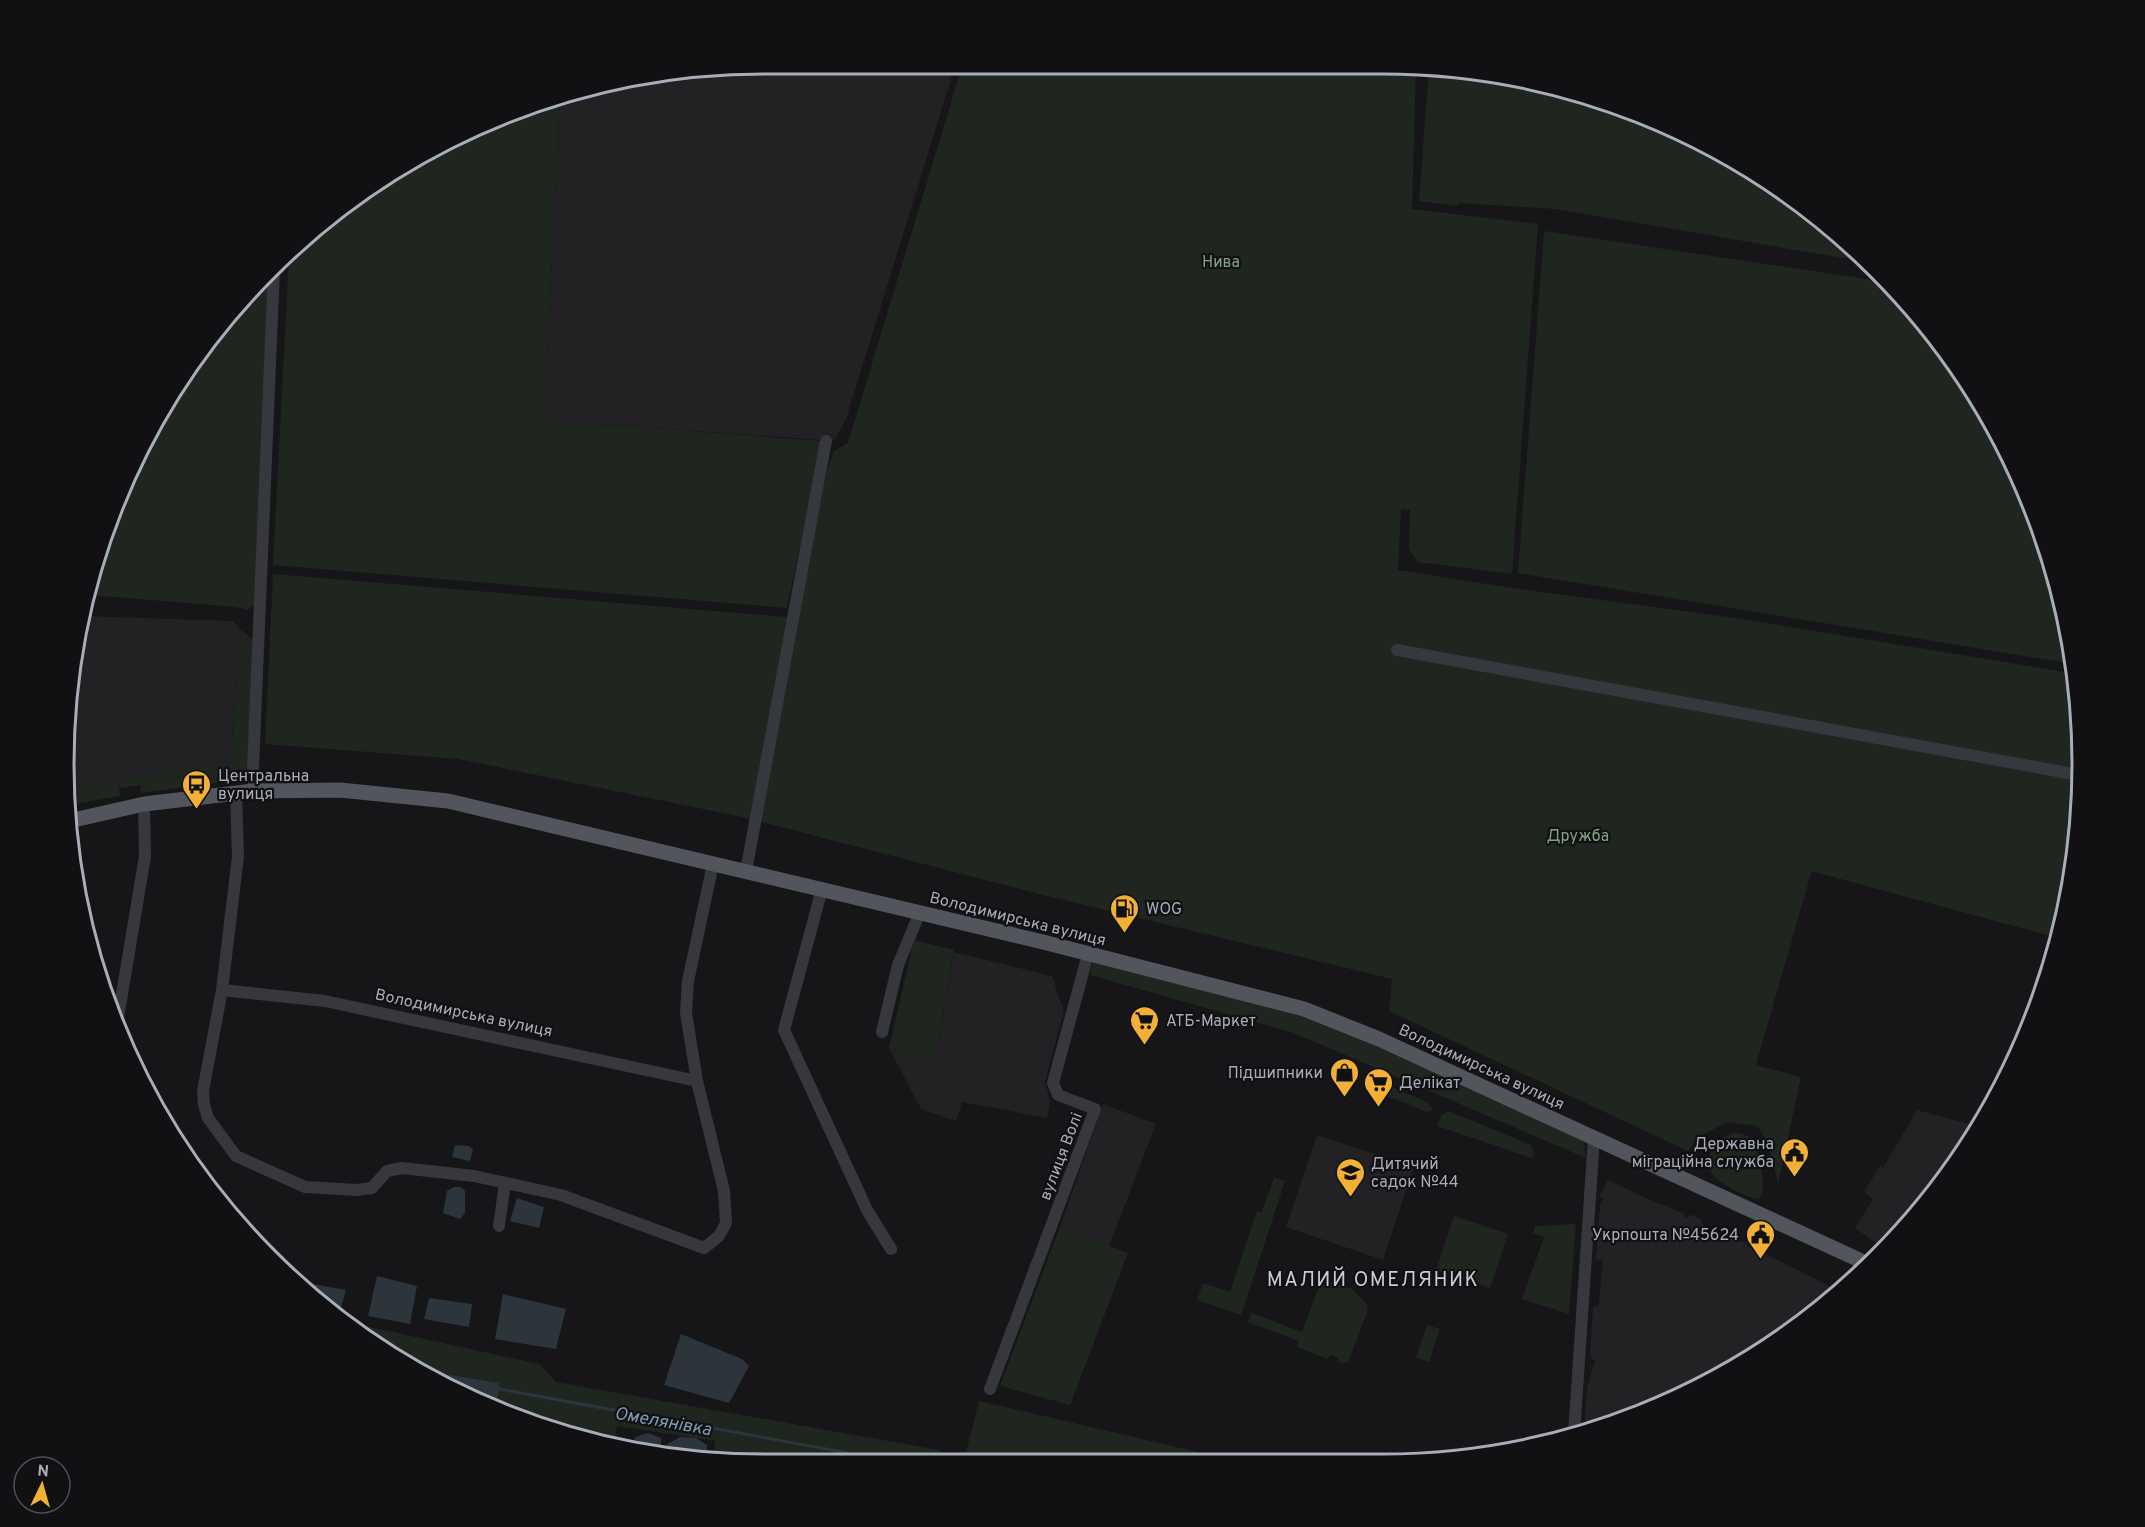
<svg xmlns="http://www.w3.org/2000/svg" width="2145" height="1527" font-family="Overpass,sans-serif">
<rect width="100%" height="100%" fill="#161618"/>
<g fill="#222225">
<path d="M763,63H956L846,419L834,441L544,420L560,94L582,87Z"/>
<path d="M84,616L233,621L241,630L230,765L143,774L69,793V672Z"/>
<path d="M954,952L1052,976L1064,1012L1045,1081L1050,1103L1047,1118L962,1102L956,1121L921,1109L889,1048L935,1059Z"/>
<path d="M1103,1104L1156,1124L1109,1246L1060,1227Z"/>
<path d="M1917,1110L1977,1126L1937,1190L1883,1248L1855,1228L1873,1199L1864,1192L1880,1166L1883,1168Z"/>
<path d="M1317,1135L1414,1167L1383,1260L1286,1227Z"/>
<path d="M1608,1180L1661,1205L1662,1204L1685,1214L1684,1216L1688,1218L1690,1214L1702,1220L1701,1224L1738,1241L1745,1242L1751,1249L1755,1251L1756,1249L1841,1292L1691,1392L1606,1427L1584,1432L1587,1388L1595,1361L1590,1356L1593,1307L1599,1304L1603,1261L1596,1260L1600,1205L1604,1198L1600,1196Z"/>
</g>
<g fill="#1e261f">
<path d="M963,63H1382L1416,66L1412,209L1538,224L1512,574L1418,562L1409,549L1410,510L1401,509L1398,570L1512,588L1743,619L2076,674L2081,809L2058,944L2026,1031L2051,936L1815,872L1811,873L1756,1065L1801,1077L1778,1184L1768,1143L1757,1126L1727,1122L1699,1137L1688,1151L1389,1011L1392,979L1039,894L747,818L458,759L265,744L273,574L798,618L827,470L834,451L848,443Z"/>
<path d="M1429,68L1518,77L1649,116L1731,157L1808,208L1866,262L1556,209L1460,203L1457,206L1419,201Z"/>
<path d="M560,94L544,420L822,441L787,608L273,565L289,256L375,181L495,116Z"/>
<path d="M1544,231L1887,282L1908,301L1988,413L2045,538L2074,664L1518,573Z"/>
<path d="M268,274L256,593L254,605L248,610L236,607L90,595L116,495L157,413L237,302Z"/>
<path d="M241,630L253,640L251,758L246,771L237,780L141,793L140,785L119,788L120,796L69,805V793L143,774L230,765Z"/>
<path d="M914,940L954,950L935,1059L889,1048Z"/>
<path d="M1093,961L1302,1016L1394,1053L1584,1141L1586,1158L1294,1033L1090,975Z"/>
<path d="M1336,1067H1343L1353,1070L1349,1083L1330,1076L1333,1069Z"/>
<path d="M1389,1086L1427,1102L1433,1110L1427,1112L1385,1095Z"/>
<path d="M1447,1112H1451L1531,1145L1534,1151L1532,1158L1437,1126L1442,1115Z"/>
<path d="M1736,1133C1741,1134 1746,1134 1750,1138C1759,1148 1769,1190 1759,1199C1748,1198 1719,1184 1713,1175C1701,1157 1717,1135 1736,1133Z"/>
<path d="M1274,1177L1285,1181L1241,1315L1197,1300L1203,1283L1230,1292L1257,1211L1262,1212Z"/>
<path d="M1454,1216L1508,1234L1490,1288L1436,1270Z"/>
<path d="M1576,1224L1569,1314L1522,1299L1544,1237L1533,1233L1535,1226Z"/>
<path d="M1060,1227L1128,1253L1070,1405L1000,1386Z"/>
<path d="M1322,1278L1352,1289L1367,1304L1368,1310L1349,1360L1346,1363L1337,1362L1339,1358L1330,1355L1328,1359L1297,1347L1299,1341L1248,1322L1251,1313L1302,1332Z"/>
<path d="M338,1320L539,1364L556,1382L939,1450L949,1461L718,1463L714,1462L715,1441L617,1426L614,1445L583,1440L494,1407L500,1389L499,1383L416,1369Z"/>
<path d="M1427,1325L1440,1329L1429,1362L1416,1357Z"/>
<path d="M979,1401L1228,1459L964,1461Z"/>
</g>
<g fill="#2c353c">
<path d="M455,1145L469,1146L473,1149L470,1161L452,1157Z"/>
<path d="M454,1187H460L465,1191V1213L460,1219L443,1213L447,1191Z"/>
<path d="M517,1198L544,1207L539,1228L510,1221Z"/>
<path d="M377,1276L417,1286L410,1324L368,1316Z"/>
<path d="M307,1283L346,1290L341,1308L321,1304L305,1289Z"/>
<path d="M503,1294L566,1309L556,1349L495,1339Z"/>
<path d="M429,1298L472,1304L469,1327L424,1319Z"/>
<path d="M681,1334L742,1359L749,1366L729,1403L664,1385Z"/>
<path d="M416,1369L499,1383L500,1389L494,1407L454,1392Z"/>
<path d="M648,1433L661,1438V1453L634,1449L635,1437Z"/>
<path d="M680,1437L696,1438L707,1445V1461L668,1454L667,1444Z"/>
</g>
<g fill="none" stroke-linecap="round" stroke-linejoin="round">
<path stroke="#2c353c" stroke-width="3" d="M499,1389L892,1461"/>
<g stroke="#37383d" stroke-width="12">
<path d="M1397,650L2079,775"/>
<path d="M254,791L253,768L274,269"/>
<path d="M236,792L238,856L222,990L325,1001L697,1081"/>
<path d="M746,871L826,441"/>
<path d="M822,889L784,1030L867,1210L891,1249"/>
<path d="M222,990L203,1091L204,1105L208,1118L236,1156L305,1187L356,1190L372,1188L387,1171L402,1168L474,1176L561,1195L704,1248L719,1236L726,1223L724,1191L697,1081L686,1013L688,981L713,864"/>
<path d="M117,1024L145,856L144,804"/>
<path d="M882,1032L898,965L920,912"/>
<path d="M499,1226L505,1183"/>
<path d="M990,1389L1095,1109L1058,1095L1053,1083L1088,954"/>
<path d="M1574,1435L1594,1137"/>
</g>
<path stroke="#53555c" stroke-width="15" d="M69,821L144,804L254,791L340,790L448,801L1043,942L1304,1009L1379,1039L1868,1264"/>
</g>
<defs>
<symbol id="bus-pin" viewBox="-11 -11 22 30"><path d="M0 17L-7.5 6A9.5 9.5 0 1 1 7.5 6Z" fill="#f2b134" stroke="#111113"/><path d="M-5-6H5V4H4V6H2V4H-2V6H-4V4H-5ZM-3.5-4V0h7V-4ZM-3.5 1.2v1.5H-2V1.2ZM2 1.2v1.5H3.5V1.2Z" fill="#111"/></symbol>
<symbol id="fuel-pin" viewBox="-11 -11 22 30"><path d="M0 17L-7.5 6A9.5 9.5 0 1 1 7.5 6Z" fill="#f2b134" stroke="#111113"/><path d="M-5.5-6h7V0h2V4h1.3V-2.5L3-4.5l.8-.8L6-3V5H2.5V1h-1V6h-7ZM-4.2-4.7v3.2H.2V-4.7Z" fill="#111"/></symbol>
<symbol id="supermarket-pin" viewBox="-11 -11 22 30"><path d="M0 17L-7.5 6A9.5 9.5 0 1 1 7.5 6Z" fill="#f2b134" stroke="#111113"/><path d="M-6-5.5h2.5l.6 2H6L4.5 2H-2.5L-4.4-4H-6ZM-1.5 3.2a1.3 1.3 0 1 0 .1 0ZM3 3.2a1.3 1.3 0 1 0 .1 0Z" fill="#111"/></symbol>
<symbol id="shop-pin" viewBox="-11 -11 22 30"><path d="M0 17L-7.5 6A9.5 9.5 0 1 1 7.5 6Z" fill="#f2b134" stroke="#111113"/><path d="M-5-2.5h2.3a2.7 3.5 0 0 1 5.4 0H5L5.5 6h-11ZM-1.5-2.5h3a1.5 2.3 0 0 0-3 0Z" fill="#111"/></symbol>
<symbol id="civic-pin" viewBox="-11 -11 22 30"><path d="M0 17L-7.5 6A9.5 9.5 0 1 1 7.5 6Z" fill="#f2b134" stroke="#111113"/><path d="M-.6-6.5H3V-4.5H.6V-3L4-1V1h2V6H-6V1h2V-1L-.6-3ZM-1.2 2.5V6h2.4V2.5Z" fill="#111"/></symbol>
<symbol id="school-pin" viewBox="-11 -11 22 30"><path d="M0 17L-7.5 6A9.5 9.5 0 1 1 7.5 6Z" fill="#f2b134" stroke="#111113"/><path d="M0-5L7-2L0 1L-7-2ZM-4 1L0 2.5L4 1V4Q0 6-4 4Z" fill="#111"/></symbol>
</defs>
<g fill-rule="evenodd">
<use href="#bus-pin" x="180" y="768" width="33" height="45"/>
<use href="#fuel-pin" x="1108" y="892" width="33" height="45"/>
<use href="#supermarket-pin" x="1128" y="1004" width="33" height="45"/>
<use href="#shop-pin" x="1328" y="1056" width="33" height="45"/>
<use href="#supermarket-pin" x="1362" y="1066" width="33" height="45"/>
<use href="#civic-pin" x="1778" y="1136" width="33" height="45"/>
<use href="#school-pin" x="1334" y="1156" width="33" height="45"/>
<use href="#civic-pin" x="1744" y="1218" width="33" height="45"/>
</g>
<g text-anchor="middle" stroke-width="4.5" stroke-linejoin="round" paint-order="stroke">
<g font-size="16" fill="#7fa381" stroke="#111113">
<text x="1221" y="267">Нива</text>
<text x="1578" y="841">Дружба</text>
</g>
<g font-size="16" fill="#a8adb8" stroke="#111113" text-anchor="start">
<text x="218" y="781">Центральна<tspan x="218" dy="18">вулиця</tspan></text>
<text x="1146" y="914">WOG</text>
<text x="1166" y="1026">АТБ-Маркет</text>
<text x="1323" y="1078" text-anchor="end">Підшипники</text>
<text x="1399" y="1088">Делікат</text>
<text x="1774" y="1149" text-anchor="end">Державна<tspan x="1774" dy="18">міграційна служба</tspan></text>
<text x="1371" y="1169">Дитячий<tspan x="1371" dy="18">садок №44</tspan></text>
<text x="1739" y="1240" text-anchor="end">Укрпошта №45624</text>
</g>
<g font-size="16" fill="#a8adb8" stroke="#111113">
<text transform="translate(1018 918) rotate(14)" y="6">Володимирська вулиця</text>
<text transform="translate(464 1012) rotate(12)" y="6">Володимирська вулиця</text>
<text transform="translate(1482 1066) rotate(25)" y="6">Володимирська вулиця</text>
<text transform="translate(1060 1156) rotate(-69)" y="6">вулиця Волі</text>
</g>
<g font-size="18" font-style="italic" fill="#7f9bb3" stroke="#111113">
<text transform="translate(663 1421) rotate(10)" y="6">Омелянівка</text>
</g>
<g font-size="20" letter-spacing="1.5" fill="#c9ccd4" stroke="#111113">
<text x="1373" y="1286">МАЛИЙ ОМЕЛЯНИК</text>
</g>
</g>
<path d="M0 0H2145V1527H0ZM764 74H1382A690 690 0 0 1 2072 764V764A690 690 0 0 1 1382 1454H764A690 690 0 0 1 74 764V764A690 690 0 0 1 764 74Z" fill="#111113" fill-rule="evenodd"/>
<path fill="none" stroke="#a8adb8" stroke-width="3" d="M764 74H1382A690 690 0 0 1 2072 764V764A690 690 0 0 1 1382 1454H764A690 690 0 0 1 74 764V764A690 690 0 0 1 764 74Z"/>
<g transform="translate(42 1485) rotate(5)"><circle r="28" fill="#111113" stroke="#4d4f55" stroke-width="1.5"/>
<path d="M0-4.5L10 22L0 15L-10 22Z" fill="#f2b134"/>
<text y="-9" font-size="16" font-weight="bold" text-anchor="middle" fill="#a8adb8">N</text>
</g>
</svg>
